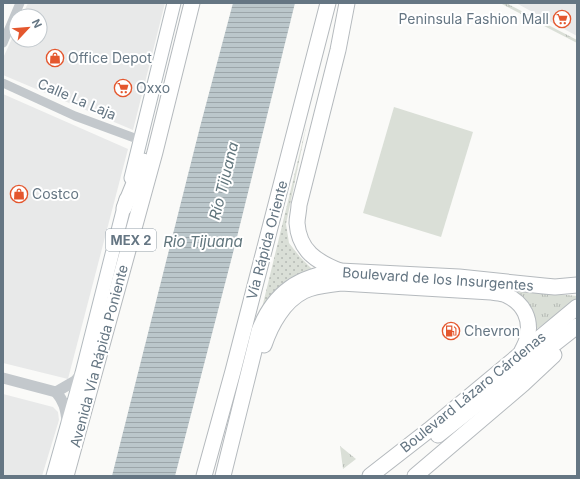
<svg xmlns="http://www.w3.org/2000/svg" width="580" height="479" font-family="Inter,sans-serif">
<defs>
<pattern id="grass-tufts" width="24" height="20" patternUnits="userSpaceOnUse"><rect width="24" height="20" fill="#dadfd7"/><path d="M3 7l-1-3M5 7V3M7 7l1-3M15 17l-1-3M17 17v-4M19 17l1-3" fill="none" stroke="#b4b9b4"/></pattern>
<pattern id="park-dots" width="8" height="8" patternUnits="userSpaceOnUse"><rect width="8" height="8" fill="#dadfd7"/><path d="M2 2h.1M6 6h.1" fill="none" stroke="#b4b9b4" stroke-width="1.8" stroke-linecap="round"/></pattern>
<pattern id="water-rules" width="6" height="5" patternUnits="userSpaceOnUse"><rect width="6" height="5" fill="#bbc7cb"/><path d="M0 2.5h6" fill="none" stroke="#9ca6aa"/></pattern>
</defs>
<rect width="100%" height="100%" fill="#fafaf8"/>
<g fill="#e8e9e9">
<path d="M28,3H165L133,130L3,75V58L16,30V40H40V16H22Z"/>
<path d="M516,3H577V36Z"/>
<path d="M3,94L128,149L68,379L3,363Z"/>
<path d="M3,394L53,407L58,412L59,420L42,476H3Z"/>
</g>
<g fill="url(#grass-tufts)">
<path d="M500,3H506L577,40V43Z"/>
<path d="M511,289L577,296V299L537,329C534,309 525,303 511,289Z"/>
<path d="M340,446L356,459L343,469Z"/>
</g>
<path fill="url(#park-dots)" d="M307,123L286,224L289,243L300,257L313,270L291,279L273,293L261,312Z"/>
<path fill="#dadfd7" d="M394,107L473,132L441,237L363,213Z"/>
<path fill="url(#water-rules)" d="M233,3H295L234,249L175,476H112L200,127Z"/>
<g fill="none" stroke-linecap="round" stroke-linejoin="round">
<defs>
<g id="secondary">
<path d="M131,178L174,3"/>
<path d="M53,476L82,373L126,199"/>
</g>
<g id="primary">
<path d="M264,345C271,324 284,301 304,291C316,285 329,285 341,283L491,292C496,293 502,293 506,295C524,303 532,320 527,339C526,344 523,348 521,353"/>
<path d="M223,476L259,331C274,292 299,276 340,271L459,277L544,286L555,287L577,285"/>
</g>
<g id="trunk">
<path d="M124,208L143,161"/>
<path d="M340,271C317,262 299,251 297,223C297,217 299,211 299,205L338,50L347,3"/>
<path d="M438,435L577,326"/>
<path d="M66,476L155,152L192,3"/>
<path d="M204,476L233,371L328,3"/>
<path d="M370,476L429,430L577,307"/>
<path d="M415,476L523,384L554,355"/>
</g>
</defs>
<use href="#secondary" stroke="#b3babf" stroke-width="15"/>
<use href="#primary" stroke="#b5babe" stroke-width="17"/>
<use href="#trunk" stroke="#b4b9bd" stroke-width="17"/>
<g stroke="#c3c8cc" stroke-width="9">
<path d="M3,43L20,3"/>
<path d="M3,83L75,116L140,140"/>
</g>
<g stroke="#c3c8cc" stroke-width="11">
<path d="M3,378L56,392L75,381L82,373"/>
<path d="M56,392C64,401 66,410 67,422"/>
</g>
<use href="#secondary" stroke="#fff" stroke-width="13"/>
<use href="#primary" stroke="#fff" stroke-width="15"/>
<use href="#trunk" stroke="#fff" stroke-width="15"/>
</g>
<defs>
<symbol id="supermarket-ring" viewBox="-11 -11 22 22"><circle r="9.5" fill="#fff" stroke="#e4572e" stroke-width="1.5"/><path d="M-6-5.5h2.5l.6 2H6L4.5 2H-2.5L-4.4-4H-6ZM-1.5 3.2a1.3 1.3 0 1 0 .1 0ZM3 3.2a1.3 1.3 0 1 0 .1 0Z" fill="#e4572e"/></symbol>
<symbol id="shop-ring" viewBox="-11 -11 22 22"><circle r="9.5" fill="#fff" stroke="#e4572e" stroke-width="1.5"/><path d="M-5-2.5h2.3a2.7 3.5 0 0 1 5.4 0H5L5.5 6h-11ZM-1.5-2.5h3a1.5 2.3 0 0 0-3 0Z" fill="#e4572e"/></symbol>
<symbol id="fuel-ring" viewBox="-11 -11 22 22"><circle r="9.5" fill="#fff" stroke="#e4572e" stroke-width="1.5"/><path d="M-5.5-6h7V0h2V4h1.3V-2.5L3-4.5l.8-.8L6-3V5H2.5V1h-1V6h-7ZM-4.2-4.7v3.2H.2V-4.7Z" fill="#e4572e"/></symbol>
</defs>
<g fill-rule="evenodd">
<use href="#supermarket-ring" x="552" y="9" width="20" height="20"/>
<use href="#shop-ring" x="45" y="48" width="20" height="20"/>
<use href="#supermarket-ring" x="113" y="78" width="20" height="20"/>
<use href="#shop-ring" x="9" y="184" width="20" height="20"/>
<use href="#fuel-ring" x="441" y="321" width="20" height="20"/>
</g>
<g text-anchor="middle" stroke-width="4" stroke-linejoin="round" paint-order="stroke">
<rect fill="#fff" stroke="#939fa8" stroke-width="1" x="106" y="229" width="50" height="22" rx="3"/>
<g font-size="13" font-weight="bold" fill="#657683">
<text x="131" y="245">MEX 2</text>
</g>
<g font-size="14" fill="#657683" stroke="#fff" text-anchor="start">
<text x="549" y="24" text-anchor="end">Peninsula Fashion Mall</text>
<text x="68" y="63">Office Depot</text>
<text x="136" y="93">Oxxo</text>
<text x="32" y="199">Costco</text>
<text x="464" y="336">Chevron</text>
</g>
<g font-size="14" fill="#657683" stroke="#fff">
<text transform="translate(77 99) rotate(23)" y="5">Calle La Laja</text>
<text transform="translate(267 240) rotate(-75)" y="5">Vía Rápida Oriente</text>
<text transform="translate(438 279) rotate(4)" y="5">Boulevard de los Insurgentes</text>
<text transform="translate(99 356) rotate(-75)" y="5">Avenida Vía Rápida Poniente</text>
<text transform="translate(473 392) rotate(-39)" y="5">Boulevard Lázaro Cárdenas</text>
</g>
<g font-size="15" font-style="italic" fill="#60757c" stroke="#fff">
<text transform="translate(224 181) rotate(-76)" y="5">Río Tijuana</text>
<text x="203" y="247">Rio Tijuana</text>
</g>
</g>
<rect width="580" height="479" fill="none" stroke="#657683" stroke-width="8"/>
<g transform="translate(28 28) rotate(64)"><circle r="19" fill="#ffffff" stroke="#c1c8cd"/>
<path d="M0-3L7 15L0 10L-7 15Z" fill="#e4572e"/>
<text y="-6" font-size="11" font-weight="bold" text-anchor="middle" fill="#657683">N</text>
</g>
</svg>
